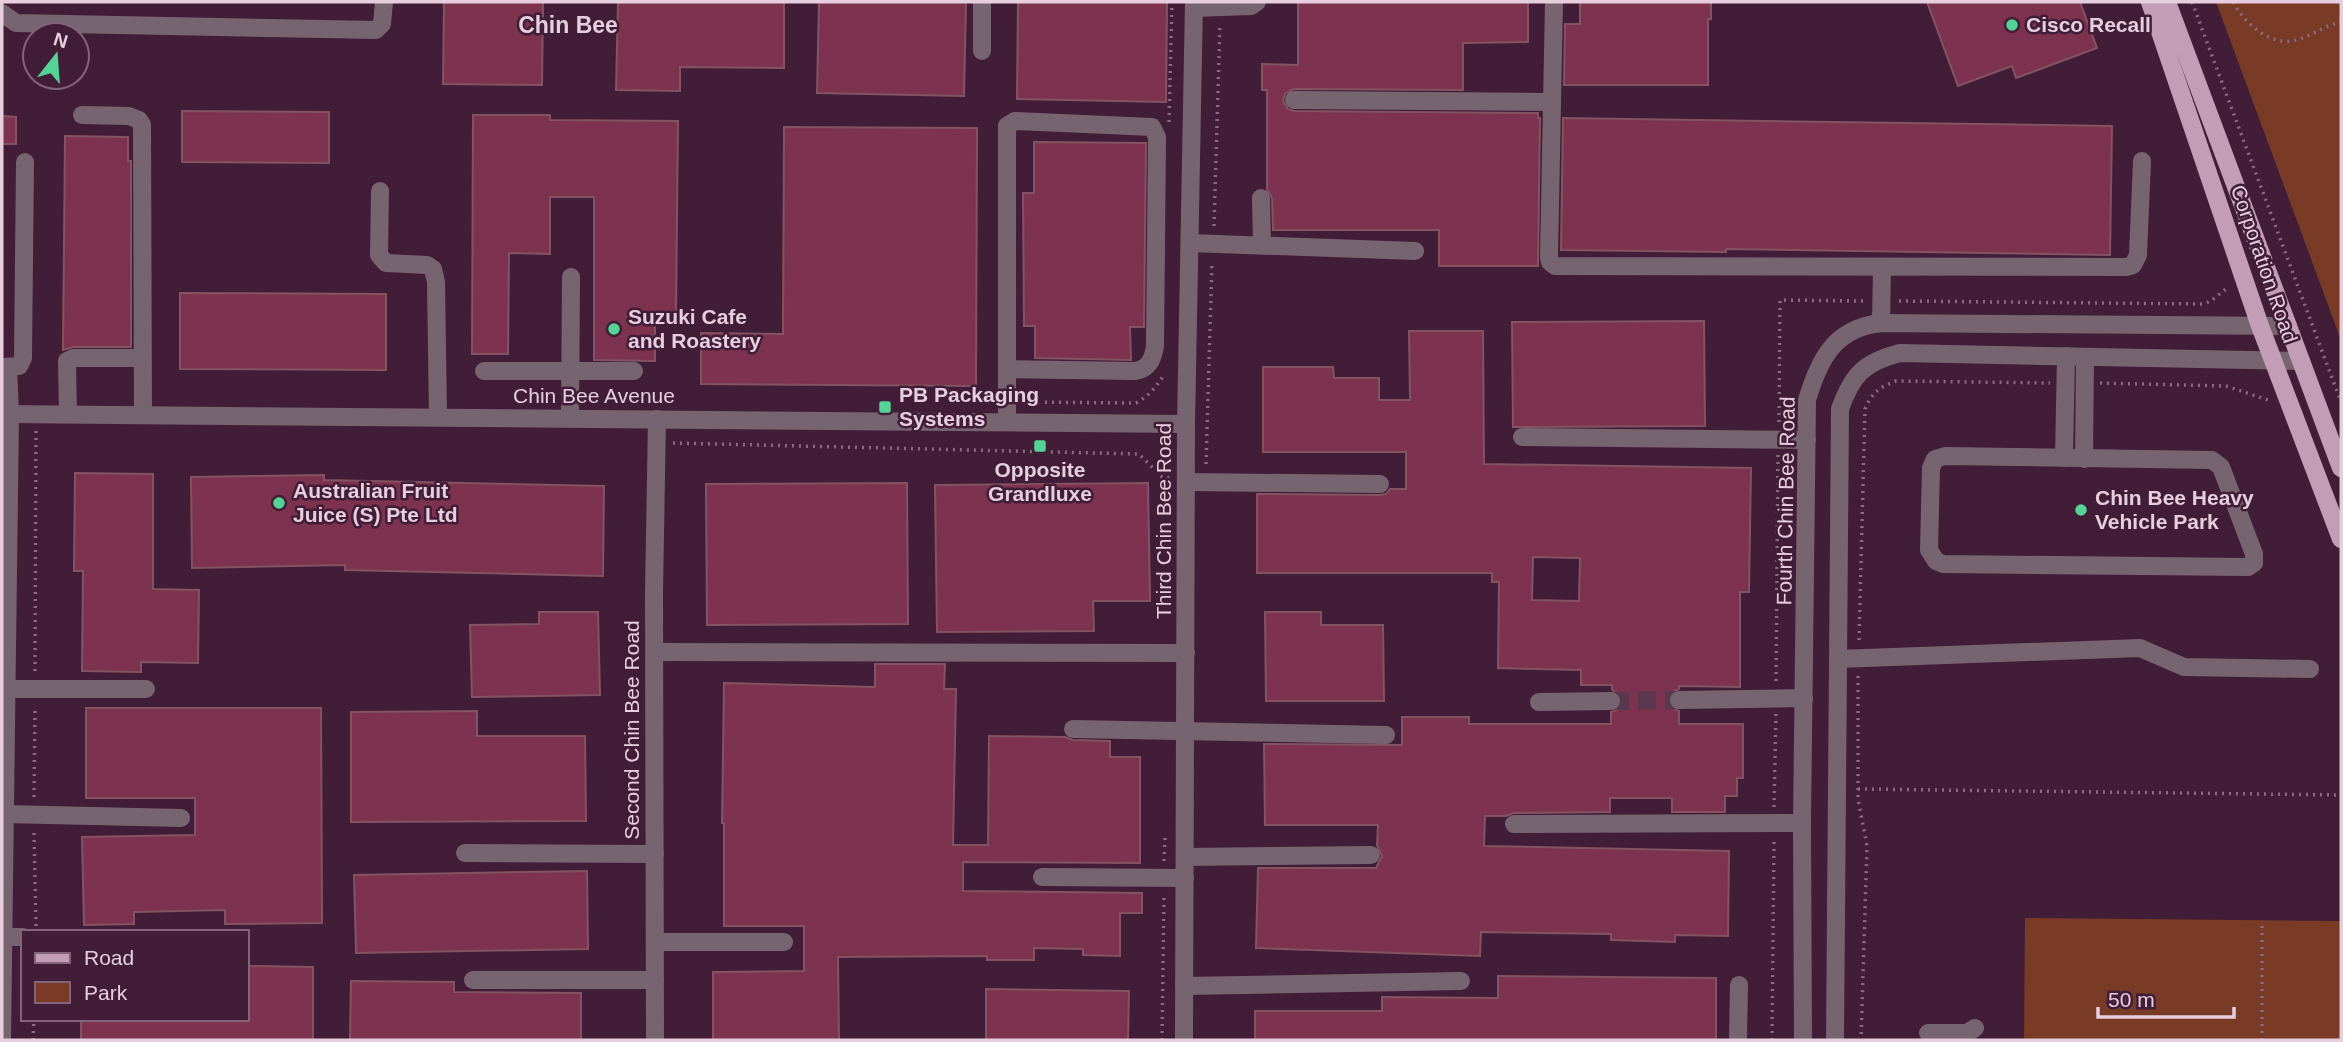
<svg xmlns="http://www.w3.org/2000/svg" width="2343" height="1042" font-family="Helvetica,sans-serif">
<rect width="100%" height="100%" fill="#411d37"/>
<g fill="#793b26">
<path d="M2216,2H2341V340Z"/>
<path d="M2025,918L2341,921V1040H2024Z"/>
</g>
<g fill="#7d324f" stroke="#845363" stroke-width="2" fill-rule="evenodd">
<path d="M444,2H543L542,85L443,84Z"/>
<path d="M618,2H784V68L680,67V91L616,90Z"/>
<path d="M819,2H966L964,96L817,93Z"/>
<path d="M1018,2H1167L1166,102L1017,99Z"/>
<path d="M1298,2H1528V42L1463,43V90L1294,89L1285,94L1283,101L1288,109L1294,111L1538,113V118H1540L1538,266H1439V230H1273L1272,198L1267,189V90H1262V64L1298,65Z"/>
<path d="M1580,2H1711V19H1708V85H1564L1565,24H1580Z"/>
<path d="M1927,2H2080L2097,48L2016,78L2012,66L1958,86Z"/>
<path d="M182,111L329,112V163L182,162Z"/>
<path d="M473,115H550V120L678,121L676,313H655V361L594,360V197H550V254L509,253L508,354H472Z"/>
<path d="M2,116L16,117V144H2Z"/>
<path d="M1563,118L2112,126L2110,255L1726,249V252L1561,250Z"/>
<path d="M784,127L977,128L976,386L701,384V333L783,334Z"/>
<path d="M65,136L128,137V161H131V347H73L63,350Z"/>
<path d="M1034,142L1146,143L1144,327H1130L1131,360L1035,358V326H1024L1023,193H1034Z"/>
<path d="M180,293L386,294V370L180,369Z"/>
<path d="M1704,321L1705,426L1513,427L1512,322Z"/>
<path d="M1409,331H1483L1484,464L1751,468L1749,592H1740V687L1679,686V689L1669,694L1668,699L1670,706L1679,711V724H1743V778H1737V796H1725V812H1672V798H1610V812L1514,813L1506,816H1485L1484,846L1729,851L1728,936L1675,935V942L1611,940V934L1481,932L1480,956L1256,948L1258,868H1376L1382,856L1377,845L1378,825H1265L1264,744L1402,745V717H1469V724H1611V712L1617,710L1622,702L1620,695L1612,690V685H1581V670L1498,668L1499,582H1492V573H1257V494L1380,495L1386,494L1390,489H1406V452H1263V367H1333L1334,378H1379V400H1410ZM1533,557L1580,558L1579,601L1532,600Z"/>
<path d="M75,473L153,474V589L199,590L198,663L141,662V672L82,671L83,571H74Z"/>
<path d="M324,475V480L604,486L603,576L345,570V565L192,568L191,477Z"/>
<path d="M907,483L908,624L707,625L706,484Z"/>
<path d="M1148,483L1150,601H1093L1094,631L937,632L935,485Z"/>
<path d="M539,612H598L600,695L472,697L470,625L539,624Z"/>
<path d="M1265,612H1321V625H1383L1384,701H1266Z"/>
<path d="M875,664H945L944,689H956L953,845H988L989,736L1065,737L1073,740L1110,741V757H1140V863L963,862V891L1142,893V913H1120V956L1083,955V949L1034,948V960H987V956L838,957L839,1040H713V972L804,971V926H724V823H722L724,683L875,687Z"/>
<path d="M86,708H321L322,923L225,924V910L134,912V924L84,925L82,837L195,835V798H86Z"/>
<path d="M477,711V736H585L586,821L351,822V712Z"/>
<path d="M587,871L588,949L356,953L354,875Z"/>
<path d="M247,966L313,967V1040H81V1019H247Z"/>
<path d="M1498,976L1716,978V1040H1255V1011H1382V997L1498,998Z"/>
<path d="M351,981L454,982V992L581,993V1040H350Z"/>
<path d="M986,989L1129,991L1128,1040H986Z"/>
</g>
<g fill="none" stroke-linecap="round" stroke-linejoin="round">
<path stroke="#5a3850" stroke-width="18" stroke-dasharray="18 9" stroke-linecap="butt" d="M1611,701L1679,700"/>
<g stroke="#8a6b81" stroke-width="3.5" stroke-dasharray="2 5" stroke-linecap="butt">
<path d="M2192,2L2341,402"/>
<path d="M2233,2C2245,24 2272,49 2300,39C2314,34 2327,25 2341,22"/>
<path d="M1169,122L1172,2"/>
<path d="M1214,226L1220,24"/>
<path d="M1899,301L2203,304C2214,301 2219,293 2228,288"/>
<path d="M2100,383L2226,386L2268,400"/>
<path d="M971,402H991"/>
<path d="M1024,402L1136,403C1149,396 1156,387 1164,375"/>
<path d="M1779,422L1780,300L1863,301"/>
<path d="M673,443L1139,454L1162,477L1170,478"/>
<path d="M1206,464L1212,262"/>
<path d="M1859,640L1865,409C1872,393 1879,387 1896,381L2050,383"/>
<path d="M35,671L36,430"/>
<path d="M1858,676V799L1867,846L1861,1040"/>
<path d="M1776,681L1778,455"/>
<path d="M1858,789L2341,795"/>
<path d="M34,797L35,707"/>
<path d="M1774,807L1776,714"/>
<path d="M34,833L36,927"/>
<path d="M1164,861L1165,837"/>
<path d="M33,1040L34,1019"/>
<path d="M1162,1040L1164,893"/>
<path d="M1772,1040L1774,840"/>
<path d="M2262,1040V926"/>
</g>
<g stroke="#776471" stroke-width="18">
<path d="M982,2V51"/>
<path d="M1554,2L1549,257L1550,262L1555,266L2126,267L2133,265L2138,255L2142,161"/>
<path d="M1194,8L1251,6L1257,2"/>
<path d="M2,13L16,23L376,30L382,24L384,2"/>
<path d="M1294,100L1552,102"/>
<path d="M82,115L129,116L139,120L142,125L143,415"/>
<path d="M380,191L379,255L386,263L427,265L433,269L436,282L438,417"/>
<path d="M1261,198L1262,245"/>
<path d="M1190,243L1415,251"/>
<path d="M1881,323L1882,268"/>
<path d="M2,367L19,366L23,358L25,162"/>
<path d="M484,371H634"/>
<path d="M2,414L1186,424"/>
<path d="M68,414L67,361L73,358H142"/>
<path d="M570,418L571,277"/>
<path d="M1007,422V126L1015,121L1152,127L1157,137L1155,346C1153,359 1149,369 1135,371L1007,369"/>
<path d="M1522,437L1807,440"/>
<path d="M1945,456L2212,460L2221,467L2254,554V563L2248,567L1943,564L1936,561L1929,550L1931,468L1935,459Z"/>
<path d="M2064,458L2066,356"/>
<path d="M2084,459L2085,357"/>
<path d="M1187,482L1380,484"/>
<path d="M656,652L1186,653"/>
<path d="M1838,659L2140,648L2184,667L2310,669"/>
<path d="M6,689H146"/>
<path d="M1679,700L1804,698"/>
<path d="M1539,702L1611,701"/>
<path d="M1073,729L1386,735"/>
<path d="M4,814L181,818"/>
<path d="M1514,824L1802,823"/>
<path d="M465,853L655,854"/>
<path d="M1185,857L1371,855"/>
<path d="M1042,877L1185,878"/>
<path d="M3,937H23"/>
<path d="M655,942H784"/>
<path d="M473,980H655"/>
<path d="M1184,986L1461,981"/>
<path d="M1928,1033H1967L1975,1028"/>
<path d="M2,1040L10,414L8,367"/>
<path d="M655,1040L654,593L657,419"/>
<path d="M1184,1040L1186,424L1194,2"/>
<path d="M1738,1040L1739,985"/>
<path d="M1803,1040L1802,823L1807,400C1819,360 1834,328 1881,323L2288,326"/>
<path d="M1835,1040L1840,409C1852,375 1864,362 1900,353L2301,361"/>
</g>
<g stroke="#c39cb6" stroke-width="18">
<path d="M2150,2L2260,326L2341,539"/>
<path d="M2167,2L2341,468"/>
</g>
</g>
<g fill="#54d396" stroke="#411d37" stroke-width="2.5">
<circle cx="2012" cy="25" r="7"/>
<circle cx="614" cy="329" r="7"/>
<rect x="878" y="400" width="14" height="14" rx="3.5"/>
<rect x="1033" y="439" width="14" height="14" rx="3.5"/>
<circle cx="279" cy="503" r="7"/>
<circle cx="2081" cy="510" r="7"/>
</g>
<g text-anchor="middle" stroke-width="5" stroke-linejoin="round" paint-order="stroke">
<g font-size="21" font-weight="bold" fill="#e6cede" stroke="#411d37" text-anchor="start">
<text x="2026" y="32">Cisco Recall</text>
<text x="628" y="324">Suzuki Cafe<tspan x="628" dy="24">and Roastery</tspan></text>
<text x="899" y="402">PB Packaging<tspan x="899" dy="24">Systems</tspan></text>
<text x="1040" y="477" text-anchor="middle">Opposite<tspan x="1040" dy="24">Grandluxe</tspan></text>
<text x="293" y="498">Australian Fruit<tspan x="293" dy="24">Juice (S) Pte Ltd</tspan></text>
<text x="2095" y="505">Chin Bee Heavy<tspan x="2095" dy="24">Vehicle Park</tspan></text>
</g>
<g font-size="21" fill="#e6cede" stroke="#411d37">
<text transform="translate(2264 264) rotate(71)" y="7">Corporation Road</text>
<text x="594" y="403">Chin Bee Avenue</text>
<text transform="translate(1786 501) rotate(-89)" y="7">Fourth Chin Bee Road</text>
<text transform="translate(1164 521) rotate(-90)" y="7">Third Chin Bee Road</text>
<text transform="translate(632 730) rotate(-90)" y="7">Second Chin Bee Road</text>
</g>
<g font-size="23" font-weight="bold" fill="#e6cede" stroke="#411d37">
<text x="568" y="33">Chin Bee</text>
</g>
</g>
<rect width="2343" height="1042" fill="none" stroke="#e6cede" stroke-width="7"/>
<rect x="21" y="930" width="228" height="91" fill="#411d37" stroke="#83647a" stroke-width="2"/>
<rect x="35" y="953" width="35" height="10" fill="#c39cb6" stroke="#83647a" stroke-width="2"/>
<text x="84" y="965" font-size="21" fill="#e6cede">Road</text>
<rect x="35" y="982" width="35" height="21" fill="#793b26" stroke="#83647a" stroke-width="2"/>
<text x="84" y="1000" font-size="21" fill="#e6cede">Park</text>
<g transform="translate(56 56) rotate(17)"><circle r="33" fill="#411d37" stroke="#83647a" stroke-width="2"/>
<path d="M0-5L12 26L0 18L-12 26Z" fill="#54d396"/>
<text y="-10" font-size="19" font-weight="bold" text-anchor="middle" fill="#e6cede">N</text>
</g>
<path d="M2098 1007v10h136v-10" fill="none" stroke="#e6cede" stroke-width="3.5"/>
<text x="2108" y="1007" font-size="21" fill="#e6cede" stroke="#411d37" stroke-width="5" paint-order="stroke">50 m</text>
</svg>
